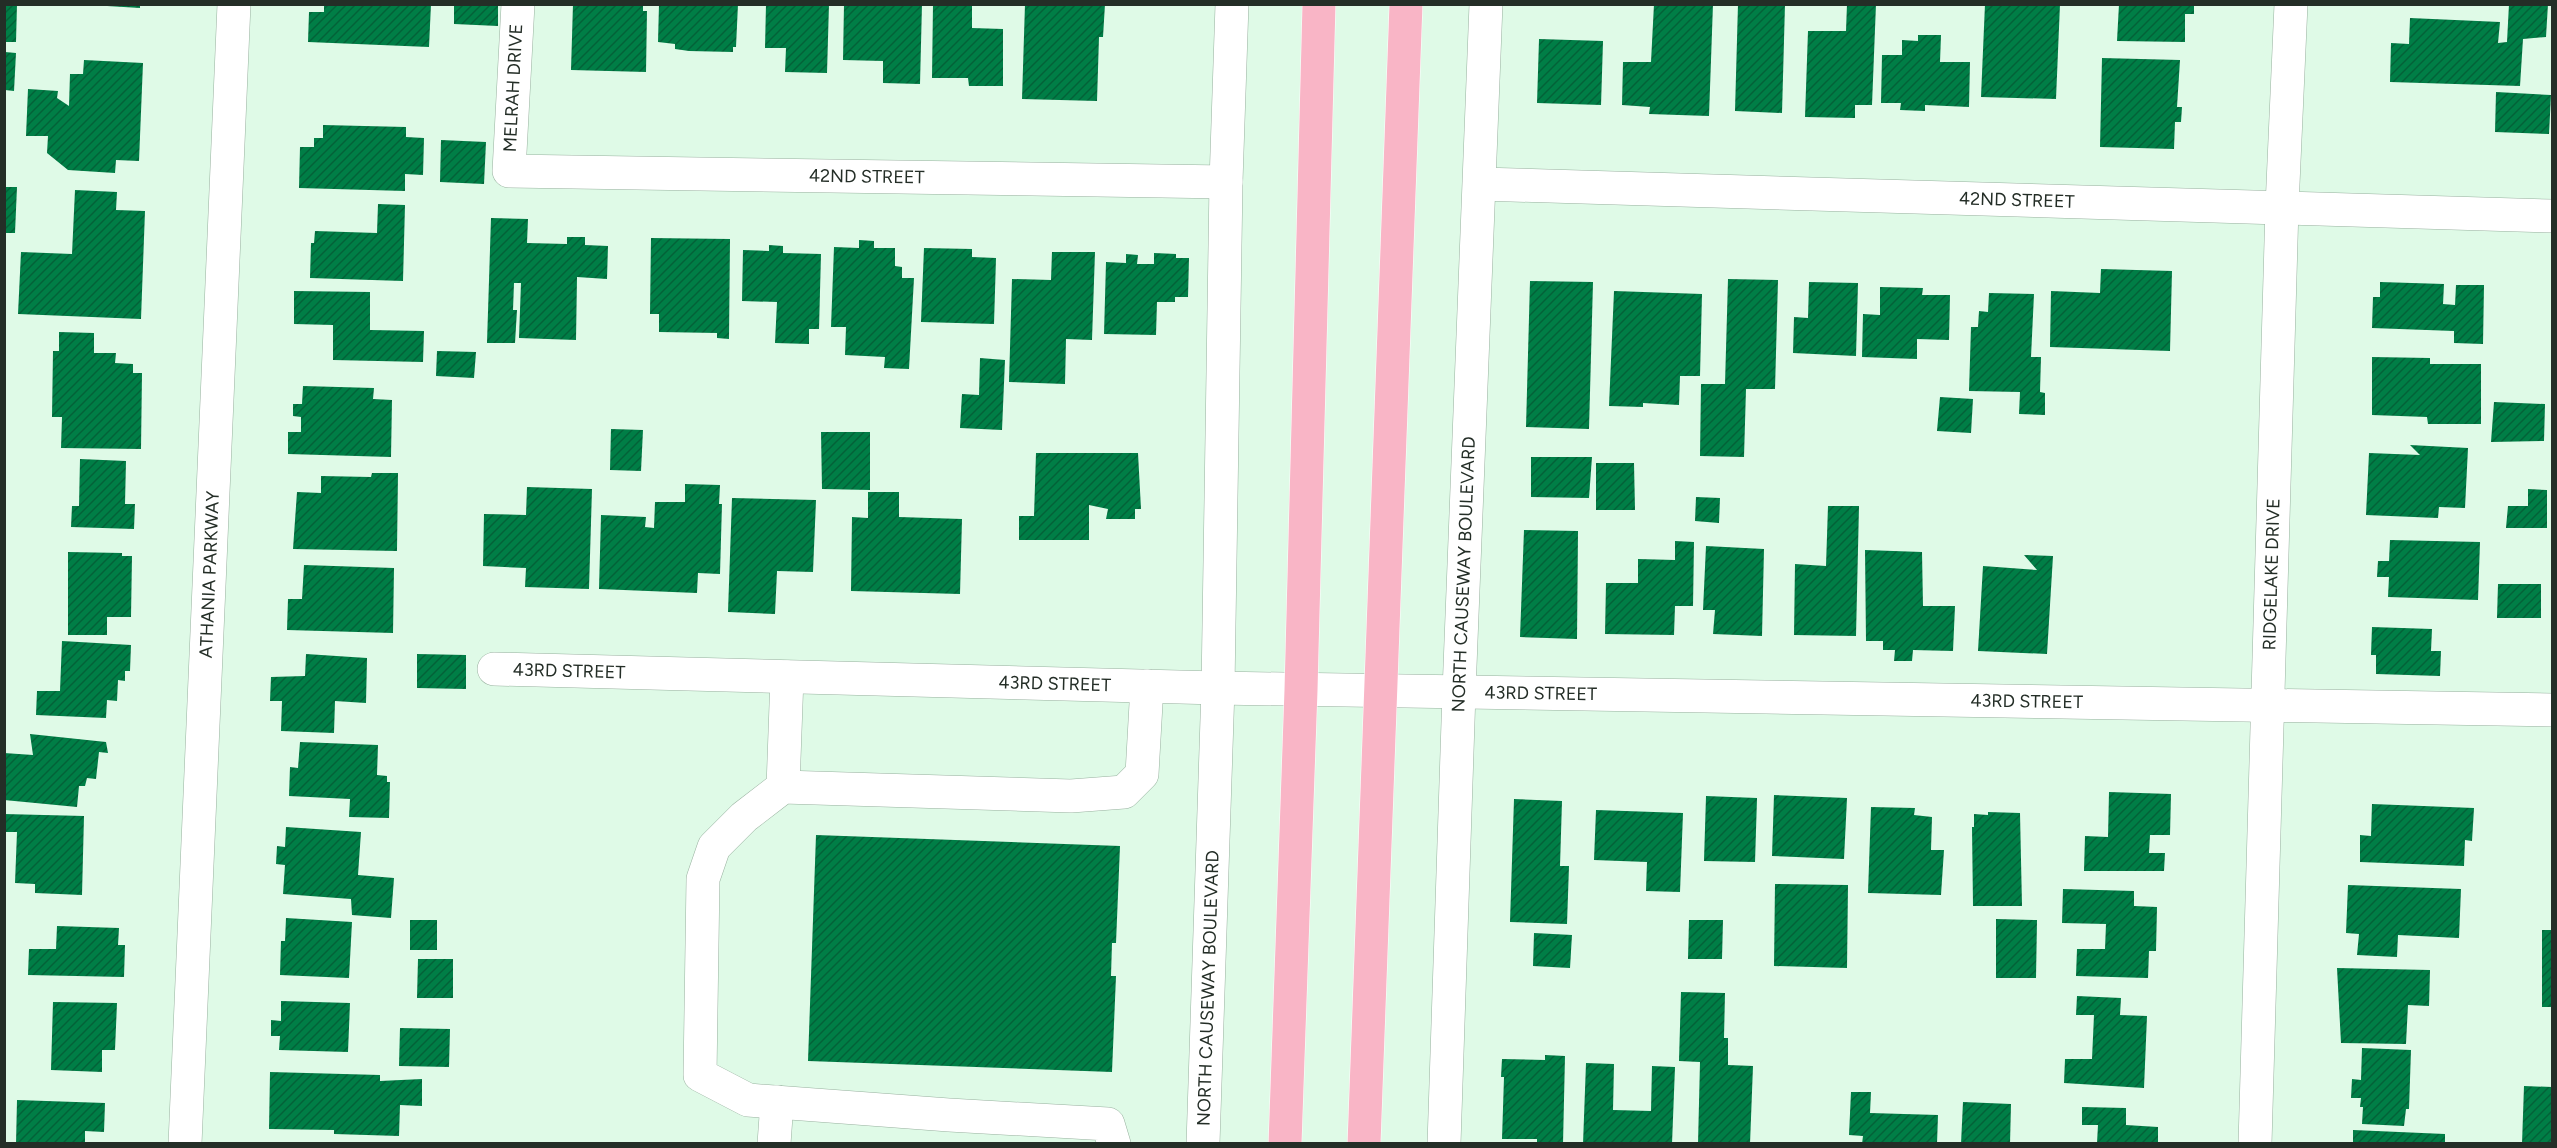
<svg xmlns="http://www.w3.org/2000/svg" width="2557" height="1148" font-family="Figtree,sans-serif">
<defs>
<pattern id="building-hatch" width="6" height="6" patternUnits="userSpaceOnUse" patternTransform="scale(1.5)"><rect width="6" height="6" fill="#007e46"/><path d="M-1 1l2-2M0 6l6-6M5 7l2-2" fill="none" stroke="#036238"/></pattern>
</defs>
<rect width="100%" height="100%" fill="#dffae7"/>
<g fill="url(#building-hatch)">
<path d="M4,4H17L16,42H4Z"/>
<path d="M107,4H140V8L107,6Z"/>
<path d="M324,4H431L429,47L308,42L309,12H324Z"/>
<path d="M573,4H643V11H647L646,72L571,70Z"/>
<path d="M659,4H738L736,47H733V52L689,51L675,49V44L658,42Z"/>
<path d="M766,4H829L827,73L785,72L786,48H765Z"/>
<path d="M844,4H922L920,84L883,83V61L843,60Z"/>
<path d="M933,4H972V28L1003,29V86H969L968,78H932Z"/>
<path d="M1025,4H1105L1103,37H1099L1097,101L1022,99Z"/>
<path d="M1654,4H1713L1709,116L1649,114L1650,107L1622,105L1623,62H1651Z"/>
<path d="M1738,4H1785L1782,113L1735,111Z"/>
<path d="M1847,4H1876L1872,105H1855V118L1805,117L1808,31H1846Z"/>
<path d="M1985,4H2060L2056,99L1981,97Z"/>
<path d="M2119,4H2194V14H2185V42L2117,41Z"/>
<path d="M2509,4H2548L2546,37L2523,39L2520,86L2390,82L2391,43L2409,44L2410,18L2500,22L2498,43L2507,42Z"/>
<path d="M454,5H498V26L454,24Z"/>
<path d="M1918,35H1941L1940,62H1970L1969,107L1925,105V111L1900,110L1901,103H1881L1882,55H1902V40L1918,41Z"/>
<path d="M1539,39L1603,41L1601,105L1537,103Z"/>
<path d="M5,52L16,53L14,91L5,90Z"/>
<path d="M2102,58L2180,60L2177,107H2182L2181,122H2175L2174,149L2100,147Z"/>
<path d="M84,60L143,63L139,161L116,160L115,173L68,170L47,153L48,136H26L28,89L58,91L57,98L69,106L70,74H83Z"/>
<path d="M2496,92L2551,95L2549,134L2495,132Z"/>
<path d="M323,125L406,127V137L424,138L423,175L405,174V191L299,188L300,147H314V138H323Z"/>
<path d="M441,140L486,142L484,184L440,182Z"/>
<path d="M4,187H17L15,233H4Z"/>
<path d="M75,190L117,192L116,210L145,211L141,319L18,314L21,252L72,254Z"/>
<path d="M378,204L405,205L403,281L310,278L311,243H314L315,231L377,233Z"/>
<path d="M491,218L528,219L527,243L567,244V237H585V245L608,246L607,279L577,277L576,340L519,338L521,283H514L513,310H517L515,343H487Z"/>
<path d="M651,238L730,239L729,339L717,338V333L659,332V314H650Z"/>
<path d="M859,240L874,241V248H895V266L902,267V278H914L909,369L884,368L885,357L845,355L846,327H831L834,247L859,248Z"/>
<path d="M769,245L783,246V253L821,254L819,329H809V344L775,343L777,302L742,301L743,250L769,251Z"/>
<path d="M924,248L972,249V257L996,258L994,324L921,322Z"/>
<path d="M1052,252H1095L1092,340L1066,339L1065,384L1009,382L1012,279L1051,280Z"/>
<path d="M1154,253L1176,254V258H1189L1188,297H1175V302H1157L1156,335L1104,334L1106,262L1126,263V254L1138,255L1137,264H1154Z"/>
<path d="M2101,269L2172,271L2170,351L2050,347L2051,291L2100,293Z"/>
<path d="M1728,279L1778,280L1775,389H1746L1744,457L1700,456L1701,384H1725Z"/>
<path d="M1530,281L1593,282L1589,429L1526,427Z"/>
<path d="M1809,282L1858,283L1856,356L1793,353L1794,317L1808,318Z"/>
<path d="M2380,282L2444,284L2443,304L2455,305L2456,285H2484L2483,344L2454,343V331L2372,328L2373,297H2380Z"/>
<path d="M1880,287L1923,288L1922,295H1950L1949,340L1917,339V359L1862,357L1863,314L1880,315Z"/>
<path d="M294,291L370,292V330L424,331L423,362L333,360V325L294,324Z"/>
<path d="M1614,291L1702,294L1700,376H1680L1679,405L1643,403V407L1609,406Z"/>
<path d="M1989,293L2034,294L2031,357H2041L2040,392L2045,393V415L2019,414L2020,392L1969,391L1971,327H1978L1979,311L1988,312Z"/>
<path d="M59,332L94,333V353H116L115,363L133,364V373H142L141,449L61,448L62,417H52L53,351H59Z"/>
<path d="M437,351L476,352L474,378L436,376Z"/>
<path d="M2372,357L2430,358V364H2481V424H2428L2427,417L2372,415Z"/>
<path d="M980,358L1005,360L1002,430L960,428L962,394L979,395Z"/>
<path d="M303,386L374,388L373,399L392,400L391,457L288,454V432H301V417L293,416V404H302Z"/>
<path d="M1940,397L1973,399L1971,433L1937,431Z"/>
<path d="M2494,402L2545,404L2544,441L2491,442Z"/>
<path d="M611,429L643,430L641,471L610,470Z"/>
<path d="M821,432H870V490L822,489Z"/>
<path d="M2410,445L2468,448L2465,508L2439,507L2438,518L2366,515L2369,453L2420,455Z"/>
<path d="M1036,453H1138L1141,509H1135V519H1106L1108,509L1089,505V540H1019V516H1034Z"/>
<path d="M1531,457H1592L1589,498L1531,497Z"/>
<path d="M80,459L126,461L125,504H135L134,529L71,527L72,506H79Z"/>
<path d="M1596,463H1634L1635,510H1596Z"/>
<path d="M372,473H398L397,551L293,549L297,492L321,493V476L371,477Z"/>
<path d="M685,484L720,485L719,504H722L720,574L698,573L697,593L599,589L601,515L646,517L645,527L654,528L655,502H685Z"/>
<path d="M527,487L592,489L589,589L525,587L526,568L483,566L484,514L526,515Z"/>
<path d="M2528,489L2547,490V528H2506L2508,506H2528Z"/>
<path d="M868,492H899V517L962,519L960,594L851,591L852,517L868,518Z"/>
<path d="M1696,497L1720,498L1719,523L1695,521Z"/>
<path d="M732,498L816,500L813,572L777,571L775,614L728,612Z"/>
<path d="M1828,506H1859L1856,636L1794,635L1795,564L1826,566Z"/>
<path d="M1524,530L1578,531L1577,639L1520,637Z"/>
<path d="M2390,540L2480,542L2478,600L2388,597L2389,577H2377L2378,561H2389Z"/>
<path d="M1675,541L1694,542L1693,606H1675L1674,635L1605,634L1606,583H1638V559L1675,560Z"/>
<path d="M1706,546L1764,549L1762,636L1713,634L1715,610H1703Z"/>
<path d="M1865,550L1922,552L1923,606H1955L1953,651L1913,650L1912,661H1894L1895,650H1883V641H1866Z"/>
<path d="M68,552L122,553V556H132L131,617H107V635H68Z"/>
<path d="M2024,555L2053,556L2047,654L1978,651L1983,566L2037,570Z"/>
<path d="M304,565L394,568L393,633L287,630L288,599H302Z"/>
<path d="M2498,584H2541V618H2497Z"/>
<path d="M2372,627L2432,629L2431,651H2441L2440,676L2376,674V655H2371Z"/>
<path d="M62,641L131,645L130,671H125V681L118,680L117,701L107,700L106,718L36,715L37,691H60Z"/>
<path d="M306,654L367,658L366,703L335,701L334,733L281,731L282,701H270L271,677L305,676Z"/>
<path d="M417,654L466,655V689L417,688Z"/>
<path d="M30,734L106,742L108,753L99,752L96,779L87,778L85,786H79L77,807L4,800V753L33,755Z"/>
<path d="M300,742L378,745L377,775L387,776V782H390L389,818L349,817L350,799L289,796L290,767L298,768Z"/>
<path d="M2109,792L2171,794L2170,835H2150L2149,853H2165L2164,871H2084L2085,836L2108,837Z"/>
<path d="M1774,795L1847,798L1844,859L1772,856Z"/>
<path d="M1706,796L1757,798L1755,862L1704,861Z"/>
<path d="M1514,799L1562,801L1560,866H1569L1567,924L1510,922Z"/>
<path d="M2372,804L2474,808L2472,841L2465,840L2464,866L2360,862V835L2371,836Z"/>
<path d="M1871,807L1915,808L1914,815L1932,817L1931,850H1944L1941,895L1868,893Z"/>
<path d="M1596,810L1683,813L1680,892L1646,891L1647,862L1594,860Z"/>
<path d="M1988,812L2020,813L2022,906H1973L1972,827H1974V814L1988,815Z"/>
<path d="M4,814L84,816L82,895L35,893V884L15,883L17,832H4Z"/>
<path d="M286,827L361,832L358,875L394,878L391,918L352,915L351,899L283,894L285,865L276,864L277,846L285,847Z"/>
<path d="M816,835L1120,846L1116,943H1112L1111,976H1116L1112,1072L808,1061Z"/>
<path d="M1775,884L1848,885L1847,968L1774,966Z"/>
<path d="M2348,885L2461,889L2459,938L2398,935L2397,957L2357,955L2359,934L2346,933Z"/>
<path d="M2063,889L2134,891V906L2157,907L2156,951H2149L2148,978L2076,976L2077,949H2105L2106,924L2062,923Z"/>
<path d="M286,918L352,922L349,978L280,975L281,941H285Z"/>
<path d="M1996,919L2037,920L2036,978H1996Z"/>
<rect x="410" y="920" width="27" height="30"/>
<path d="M1689,920H1723L1722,959H1688Z"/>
<path d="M57,926L119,928L118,945H125L124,977L28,975L29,949H56Z"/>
<rect x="2542" y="930" width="10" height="77"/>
<path d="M1534,933L1572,935L1570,968L1533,966Z"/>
<path d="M418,959H453V998H417Z"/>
<path d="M2337,968L2430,970L2429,1006L2408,1005L2406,1044L2341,1043Z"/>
<path d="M1681,992L1725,993L1724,1038H1728V1065L1753,1066L1750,1144H1698L1700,1062L1679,1061Z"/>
<path d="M2077,996L2121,998L2120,1015L2147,1016L2144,1088L2064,1083L2065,1059H2092L2094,1015H2076Z"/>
<path d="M281,1001L350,1003L348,1052L279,1050L280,1036H271V1020L281,1021Z"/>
<path d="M53,1002L117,1003L115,1050H102V1072L51,1070Z"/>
<path d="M400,1028L450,1029L449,1067L399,1066Z"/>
<path d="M2362,1048L2411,1050L2409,1109H2406L2404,1126L2362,1124L2363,1107H2360L2361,1098H2351L2352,1079L2361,1080Z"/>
<path d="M1545,1055L1565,1056L1563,1144H1537V1139H1502L1504,1077H1501L1502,1059L1545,1060Z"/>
<path d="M1586,1063L1614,1064L1613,1110L1651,1111L1652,1066L1675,1067L1672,1144H1583Z"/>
<path d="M270,1072L380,1075V1081L422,1079V1106L400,1105L399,1136L334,1134V1130L269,1129Z"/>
<path d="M2524,1086L2552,1087V1144H2522Z"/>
<path d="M1851,1092H1871L1870,1113L1938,1115L1937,1144H1862L1863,1136L1849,1135Z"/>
<path d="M17,1100L105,1103L104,1132L85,1131V1144H16Z"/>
<path d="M1963,1102L2011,1104L2010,1144H1961Z"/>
<path d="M2082,1107L2126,1108V1125L2158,1127V1144L2097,1143L2098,1125H2082Z"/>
<path d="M2353,1130L2445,1134V1144H2353Z"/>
</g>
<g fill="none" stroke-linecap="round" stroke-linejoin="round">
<defs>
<g id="minor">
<path id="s1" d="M518,4L509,171L1226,182"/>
<path id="s2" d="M1480,184L2552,216"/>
<path id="s3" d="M494,669L1218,688L2552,710"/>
<path d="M783,787L787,677"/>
<path id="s4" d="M185,1144L234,4"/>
<path d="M774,1144L777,1102"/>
<path d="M1114,1144L1108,1124L949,1115L748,1100L700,1075L703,879L714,847L744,817L783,787L1071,796L1124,792L1142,774L1147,686"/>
<path id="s5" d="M1203,1144L1218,688L1226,182L1232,4"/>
<path id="s6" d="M1444,1144L1459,692L1486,4"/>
<path id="s7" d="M2255,1144L2282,207L2291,4"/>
</g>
<g id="highway">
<path d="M1285,1144L1301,690L1319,4"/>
<path d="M1364,1144L1406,4"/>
</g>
</defs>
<use href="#minor" stroke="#98b19f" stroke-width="34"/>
<use href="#highway" stroke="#fff" stroke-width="34"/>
<use href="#minor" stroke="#fff" stroke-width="33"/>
<use href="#highway" stroke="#f9b5c6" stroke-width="33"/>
</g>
<g text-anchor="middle" stroke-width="6" stroke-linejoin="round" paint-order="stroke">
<g font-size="18" fill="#242e27" stroke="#fff">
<text transform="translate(513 88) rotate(-87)" y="6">MELRAH DRIVE</text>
<text dy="6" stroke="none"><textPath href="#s1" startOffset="525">42ND STREET</textPath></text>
<text dy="6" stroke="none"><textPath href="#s2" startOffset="537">42ND STREET</textPath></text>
<text dy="6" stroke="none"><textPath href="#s4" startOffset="570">ATHANIA PARKWAY</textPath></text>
<text dy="6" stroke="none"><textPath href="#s6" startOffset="570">NORTH CAUSEWAY BOULEVARD</textPath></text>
<text dy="6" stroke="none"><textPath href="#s7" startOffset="570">RIDGELAKE DRIVE</textPath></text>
<text dy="6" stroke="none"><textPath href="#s3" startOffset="75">43RD STREET</textPath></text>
<text dy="6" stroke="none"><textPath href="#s3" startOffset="561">43RD STREET</textPath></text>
<text dy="6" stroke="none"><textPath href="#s3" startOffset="1047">43RD STREET</textPath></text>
<text dy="6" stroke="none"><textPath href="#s3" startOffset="1533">43RD STREET</textPath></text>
<text dy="6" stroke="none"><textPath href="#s5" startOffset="156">NORTH CAUSEWAY BOULEVARD</textPath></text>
</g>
</g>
<rect width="2557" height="1148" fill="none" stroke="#242e27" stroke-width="12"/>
</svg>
